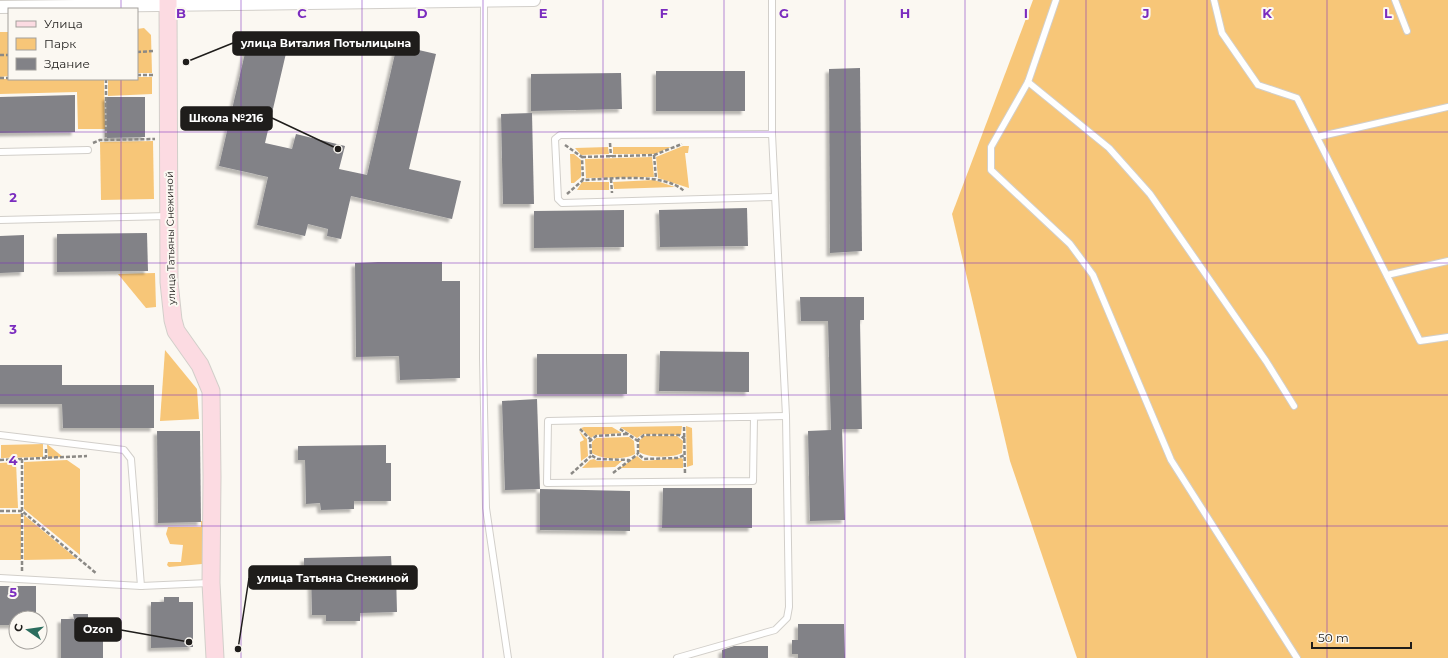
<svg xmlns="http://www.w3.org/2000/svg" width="1448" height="658" font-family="Montserrat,sans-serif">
<defs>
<filter id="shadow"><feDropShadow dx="-3.5" dy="3.5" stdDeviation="1" flood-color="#0004"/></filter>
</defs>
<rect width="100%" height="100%" fill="#fbf8f2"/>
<g fill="#f7c678">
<path d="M1033,0H1448V658H1077L1010,461L952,214Z"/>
<path d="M144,28L151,35L152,73H137V29Z"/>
<path d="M0,32H9V76L0,77Z"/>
<path d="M137,77H152V94L108,96V79H137Z"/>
<path d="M0,79H104L105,129H78L77,92L0,94Z"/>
<path d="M153,141L154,199L101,200L100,142Z"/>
<path d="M683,146H689L688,153H685L689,188L658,178L656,157Z"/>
<path d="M608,147L609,154L581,155L575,148Z"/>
<path d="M613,147H671L655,154H613Z"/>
<path d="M570,154H574L581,160V177L574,183H571Z"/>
<path d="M652,157L654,177L586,178L585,159Z"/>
<path d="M654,180L675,187L614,189L613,182Z"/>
<path d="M582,182H609V190H577Z"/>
<path d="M155,273L156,307L146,308L118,274Z"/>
<path d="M165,350L197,389L199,419L160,421Z"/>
<path d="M682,426L681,435L643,434L637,438L620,427Z"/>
<path d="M686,426L692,428L693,465L687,467Z"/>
<path d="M584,427H612L622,433L595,435L591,438L581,428Z"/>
<path d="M579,431L587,439L588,456L581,461L580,442L584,440Z"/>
<path d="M644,436H677L683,441L682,453C673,458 648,458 639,452V441Z"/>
<path d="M629,437L634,441L635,454C624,460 602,460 592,453V442L596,438Z"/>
<path d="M43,444V457L1,458V445Z"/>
<path d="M47,444L63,457L48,458Z"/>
<path d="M637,456L643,461L681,458L683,459V468H620Z"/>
<path d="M594,459L597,461H622L615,467L582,468L590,460Z"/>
<path d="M67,460L80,469V555L24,509V462Z"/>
<path d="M16,462L18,508H0V463Z"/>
<rect x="0" y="514" width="21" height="46"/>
<path d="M24,515L77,559L24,560Z"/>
<path d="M201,521H206L204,560L202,564L169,567L167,565L168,562H181L183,545L170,544L166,534L168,527H201Z"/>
</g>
<g fill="#828287" filter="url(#shadow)">
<path d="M248,40L287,49L265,143L292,149L296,134L345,146L339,169L367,175L397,45L436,54L409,169L461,181L452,219L351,196L341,239L327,236L328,229L308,224L305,236L257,225L268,177L219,166Z"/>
<path d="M860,68L862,251L830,253L829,69Z"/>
<rect x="656" y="71" width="89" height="40"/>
<path d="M621,73L622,109L531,111V74Z"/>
<path d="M75,95V132L0,133V97Z"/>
<path d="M106,97H145V137L107,138Z"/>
<path d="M532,113L534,204H503L501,114Z"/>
<path d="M747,208L748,246L660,247L659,210Z"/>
<path d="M624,210V247L534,248V211Z"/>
<path d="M147,233L148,271L57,272V234Z"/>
<path d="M24,235V272L0,273V236Z"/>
<path d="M378,262H442V281H460V378L400,380L399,356L356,357L355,263Z"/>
<path d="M800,297H864V320H860L862,429H842L845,520L810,521L808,431L831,430L828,321H801Z"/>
<path d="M660,351L749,352V392L659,391Z"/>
<rect x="537" y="354" width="90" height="40"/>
<path d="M0,365H62V385H154V428H63L62,404H0Z"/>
<path d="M537,399L540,489L505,490L502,401Z"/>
<path d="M157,431H200L201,522L158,523Z"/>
<path d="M386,445V463H391V501H354V509L321,510L320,503L306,504L305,460H298V446Z"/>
<path d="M663,488H752V528H662Z"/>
<path d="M540,489L630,491V531L540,530Z"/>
<path d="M391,556L392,574H396L397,612L360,613V621H326V615H312L311,572H304V558Z"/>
<path d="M0,586H36V618H16V625H0Z"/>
<path d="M164,597H179V602H193V647L151,648V602H164Z"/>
<path d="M73,614H88V619H103V658H61V619H74Z"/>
<path d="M798,624H844L845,658H798V654H792V640H798Z"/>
<path d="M734,646H768V658H722V650Z"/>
</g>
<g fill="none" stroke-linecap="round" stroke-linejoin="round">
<defs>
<g id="lane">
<path d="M484,0L483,358L486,508L508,658"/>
<path d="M1056,0L1028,82L991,147V170L1070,244L1093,275L1171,460L1297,658"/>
<path d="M1214,0L1222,33L1258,85L1297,98L1420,341L1448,337"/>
<path d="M1395,0L1407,31"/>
<path d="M1028,82L1109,148L1150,194L1266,361L1294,406"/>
<path d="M772,134L560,135L555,139L558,199L562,203L775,197"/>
<path d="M1317,137L1448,107"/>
<path d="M0,152L88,150"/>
<path d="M0,220L168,216"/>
<path d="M1387,275L1448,261"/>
<path d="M754,417L753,481L547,483L548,421L786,416"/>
<path d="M0,435L124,450L131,459L141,586"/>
<path d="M0,578L141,586L209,583"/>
<path d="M677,658L775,630L787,618L789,607L786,416L772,134V0"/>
</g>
<path id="street" d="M0,7L534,0"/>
<path id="secondary" d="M168,0L169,282L173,320L176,331L200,365L211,391L212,477L211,583L215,658"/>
</defs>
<use href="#lane" stroke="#d2cfca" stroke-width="8"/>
<use href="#street" stroke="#d2cfca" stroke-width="14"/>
<use href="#secondary" stroke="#d2cfca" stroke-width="19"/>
<g stroke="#8b8985" stroke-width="2.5" stroke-dasharray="4 2" stroke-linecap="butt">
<path d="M137,52L154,51"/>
<path d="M0,55H9"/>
<path d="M137,75H154"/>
<path d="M0,78H9"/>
<path d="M106,79V140"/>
<path d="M93,143L100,140L155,139"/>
<path d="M610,143L611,157"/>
<path d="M565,145L582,157L583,180"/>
<path d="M654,155L656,179"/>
<path d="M582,157L654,155L682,144"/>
<path d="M611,179L612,193"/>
<path d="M567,194L583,180C610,179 664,172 684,191"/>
<path d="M684,427L685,474"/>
<path d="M580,429L591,440"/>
<path d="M620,429L638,441"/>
<path d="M627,434L596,436L590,441L591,455L597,459L629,460"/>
<path d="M685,439L679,435H644L638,440V454L644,459L677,458L685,455"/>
<path d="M46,449V458"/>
<path d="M0,460L22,459"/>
<path d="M613,473L638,454"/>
<path d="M571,474L591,456"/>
<path d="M0,511H22L97,574"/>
<path d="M22,571V459L87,456"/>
</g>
<use href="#lane" stroke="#fff" stroke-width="6"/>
<use href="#street" stroke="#fff" stroke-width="12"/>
<use href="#secondary" stroke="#fcdbe2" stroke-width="17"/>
</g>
<path fill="none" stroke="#7b2cbf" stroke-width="1" stroke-opacity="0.55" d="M121,0V9M241,0V658M362,0V658M483,0V658M603,0V658M724,0V658M845,0V658M965,0V658M1086,0V658M1207,0V658M1327,0V658M121,79V658M0,132H1448M0,263H1448M0,395H1448M0,526H1448"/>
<g text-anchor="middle" stroke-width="4" stroke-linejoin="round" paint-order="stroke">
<g font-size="10" fill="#1f1d1b" stroke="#fbf8f2">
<text transform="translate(170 238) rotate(-91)" y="4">улица Татьяны Снежиной</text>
</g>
</g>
<g font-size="13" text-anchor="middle" font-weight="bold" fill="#7b2cbf" stroke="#fbf8f2" stroke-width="4" stroke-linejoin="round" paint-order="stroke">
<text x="181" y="18">B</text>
<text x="302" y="18">C</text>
<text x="422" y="18">D</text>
<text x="543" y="18">E</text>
<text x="664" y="18">F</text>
<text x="784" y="18">G</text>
<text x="905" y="18">H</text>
<text x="1026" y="18">I</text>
<text x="1146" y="18">J</text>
<text x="1267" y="18">K</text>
<text x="1388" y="18">L</text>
<text x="13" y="202">2</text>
<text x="13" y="334">3</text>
<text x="13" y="465">4</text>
<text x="13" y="597">5</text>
</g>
<path fill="none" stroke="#1f1d1b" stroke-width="1.5" d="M186 62L233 43M338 149L272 118M238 649L249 578M189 642L121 630"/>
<g fill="#1f1d1b" stroke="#fbf8f2" stroke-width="1.5">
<circle cx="186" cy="62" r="4"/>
<circle cx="338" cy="149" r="4"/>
<circle cx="238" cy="649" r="4"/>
<circle cx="189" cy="642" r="4"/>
</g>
<g fill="#1f1d1b" stroke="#1f1d1b" stroke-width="1.5">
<rect x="233" y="32" width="186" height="23" rx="4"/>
<rect x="181" y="107" width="91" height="23" rx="4"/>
<rect x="249" y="566" width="168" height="23" rx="4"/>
<rect x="75" y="618" width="46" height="23" rx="4"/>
</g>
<g font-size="11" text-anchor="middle" font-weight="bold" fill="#fff">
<text x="326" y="47">улица Виталия Потылицына</text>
<text x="226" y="122">Школа №216</text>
<text x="333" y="582">улица Татьяна Снежиной</text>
<text x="98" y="633">Ozon</text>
</g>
<rect x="8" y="8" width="130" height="72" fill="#fbf8f2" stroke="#a3a09c"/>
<rect x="16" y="21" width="20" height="6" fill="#fcdbe2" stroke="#a3a09c"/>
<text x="44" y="28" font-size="12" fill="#1f1d1b">Улица</text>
<rect x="16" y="38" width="20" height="12" fill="#f7c678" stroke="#a3a09c"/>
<text x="44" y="48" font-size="12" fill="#1f1d1b">Парк</text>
<rect x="16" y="58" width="20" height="12" fill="#828287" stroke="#a3a09c"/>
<text x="44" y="68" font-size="12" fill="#1f1d1b">Здание</text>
<g transform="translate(28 630) rotate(283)"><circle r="19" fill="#fbf8f2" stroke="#a3a09c"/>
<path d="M0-3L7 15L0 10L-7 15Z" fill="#2b6d5e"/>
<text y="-6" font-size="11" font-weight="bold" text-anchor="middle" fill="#1f1d1b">С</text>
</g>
<path d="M1312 642v6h99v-6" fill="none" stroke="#1f1d1b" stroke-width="2"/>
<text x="1318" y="642" font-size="12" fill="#1f1d1b" stroke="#fbf8f2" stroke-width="3" paint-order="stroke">50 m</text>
</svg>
